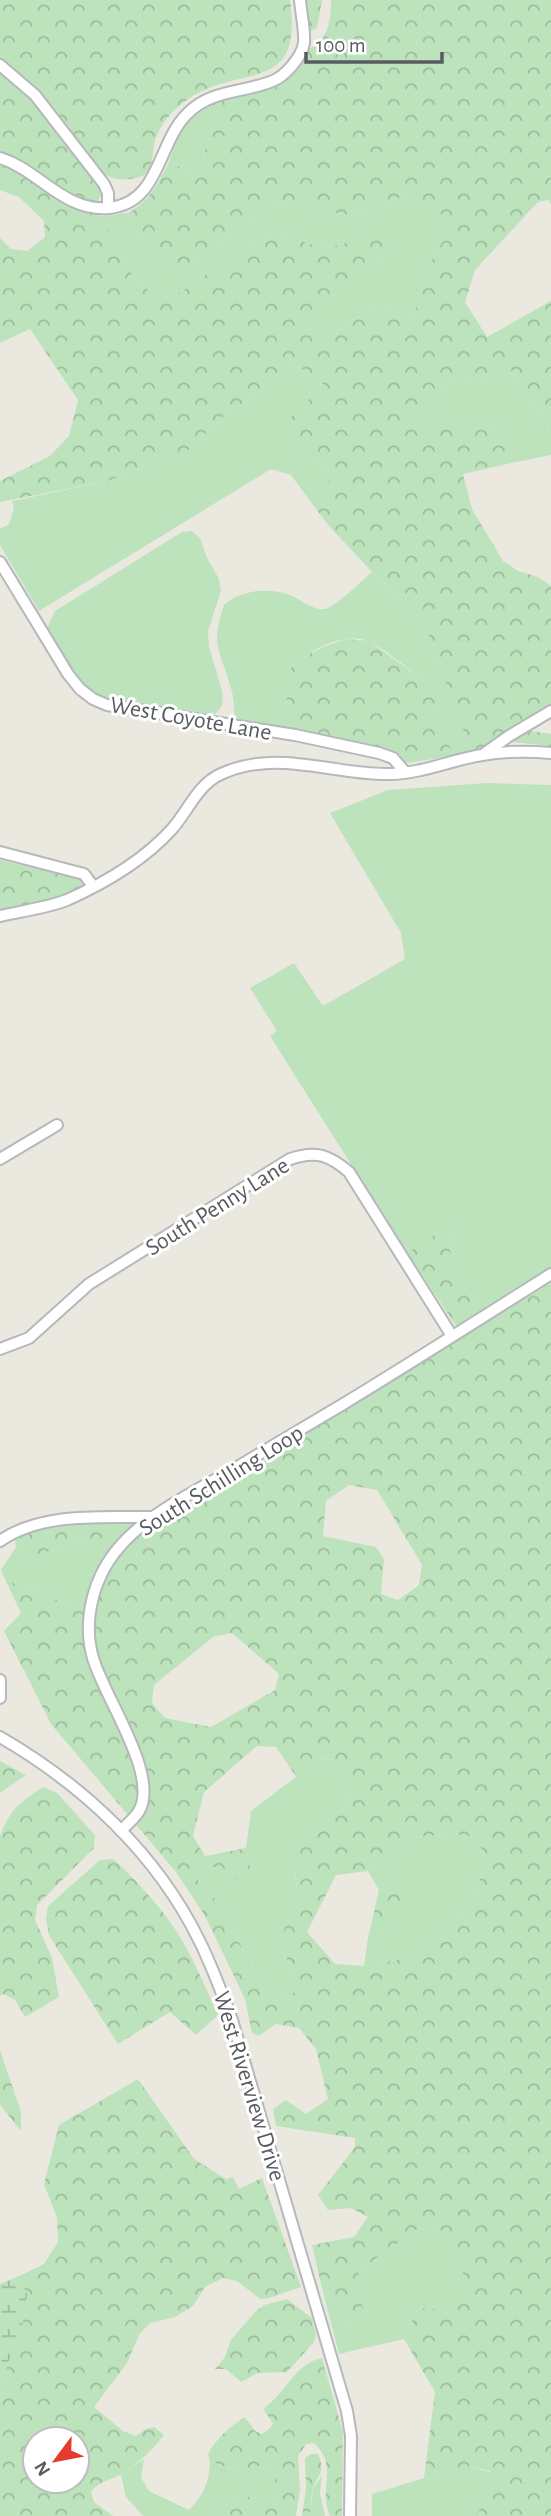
<svg xmlns="http://www.w3.org/2000/svg" width="551" height="2516" font-family="'Alegreya Sans',sans-serif">
<defs>
<pattern id="forest-crowns" width="20" height="18" patternUnits="userSpaceOnUse" patternTransform="scale(1.75)"><rect width="20" height="18" fill="#bce3bc"/><path d="M2 6a3 3 0 1 1 6 0M12 15a3 3 0 1 1 6 0" fill="none" stroke="#9cbb9c"/></pattern>
<pattern id="wetland-marsh" width="20" height="14" patternUnits="userSpaceOnUse" patternTransform="scale(1.75)"><rect width="20" height="14" fill="#bce3bc"/><path d="M1 5h8M5 5V1M11 12h8M15 12V8" fill="none" stroke="#9cbb9c"/></pattern>
</defs>
<rect width="100%" height="100%" fill="#ebe9df"/>
<g fill="#bce3bc">
<path d="M210,105L212,124L202,164L190,172L169,162C178,132 184,123 210,105Z"/>
<path d="M401,197L433,205L447,221V237C427,258 422,291 413,318L391,310L368,312L338,332L318,338L307,332L311,325L366,269L394,250L384,227C365,234 341,249 320,246C299,244 290,229 267,234L173,297H158L135,280L101,216L128,213C140,241 146,257 175,269L191,263L270,208L284,204L349,215L359,214Z"/>
<path d="M288,361L321,380L323,385L288,435L328,472L329,482L316,509L291,475L271,469L39,611L0,545V529L9,524L14,509L12,501L108,481L184,454L224,416L268,386Z"/>
<path d="M508,366L551,431V455L507,464L511,449L504,435L485,426H426L421,422V412L438,398L446,384L459,377L488,383Z"/>
<path d="M192,531L200,538L207,558L219,579L221,591L208,631L209,647L223,694L222,706L212,718L109,700C77,686 64,657 47,628L55,611L182,532Z"/>
<path d="M372,572L413,610L428,633L471,752L453,756L430,689L423,680C408,669 387,650 370,642C342,629 301,654 285,676L290,729L235,722C234,710 234,698 231,688C220,649 210,647 224,605C241,589 271,587 292,596C303,601 317,613 328,608C340,603 361,581 372,572Z"/>
<path d="M487,783L551,785V1283L504,1311L474,1301L451,1267L450,1226L407,1253L270,1036L277,1031L250,988L294,963L323,1006L405,959L401,933L330,813L388,790Z"/>
<path d="M83,1540L100,1543L108,1554L95,1569L84,1603L67,1606L44,1592L6,1581L1,1570L16,1547L35,1556Z"/>
<path d="M335,1759L352,1799L329,1827L302,1842L295,1866L297,1895L279,1943L299,1985L289,1999L274,1998L257,1981L223,1908L197,1879L203,1867H222L232,1878L250,1868L246,1848L251,1811L318,1760Z"/>
<path d="M452,1834L470,1836L484,1852L478,1893L442,1939L410,1957L364,1966L368,1938L401,1921L396,1887L379,1890L368,1871L417,1837Z"/>
<path d="M436,2226L456,2244L464,2278L445,2311L418,2308L404,2339L339,2354L322,2288L353,2329L358,2272L416,2230Z"/>
<path d="M144,2459L141,2478L149,2491L189,2510C204,2494 209,2483 210,2461L235,2471L259,2466L270,2469L281,2493L278,2500L268,2502L241,2495L224,2507L222,2516H143L126,2497L121,2475Z"/>
<path d="M466,2466L490,2472L494,2490L475,2516H372V2494L424,2478L439,2480Z"/>
<path d="M322,2475L320,2493L325,2516H310L313,2489Z"/>
</g>
<g fill="url(#forest-crowns)" fill-rule="evenodd">
<path d="M0,0H290C304,99 237,61 184,102C172,111 163,121 157,135C150,150 157,175 136,178C128,180 118,180 110,177C102,174 94,160 88,153C71,133 56,110 36,92C25,81 12,71 0,60Z"/>
<path d="M305,0H322L317,28L309,32Z"/>
<path d="M331,0H551V204L548,200L538,202L475,270L465,302L487,337L551,301V431L508,366L496,381L488,383L459,377L446,384L438,398L421,412V422L426,426H485L504,435L512,449L507,464L463,474L472,509L503,561L518,571L538,577L551,586V706L485,748L471,752L428,633L413,610L372,572L329,526L316,509L329,482L328,472L288,435V420L323,385L321,380L288,361L268,386L224,416L184,454L108,481L0,502V481L50,456L69,436L78,400L30,329L0,343V238L11,249L27,251L45,237L44,221L19,197L0,190V163L20,171L77,210L101,216L135,280L158,297H173L267,234C290,229 299,244 320,246C341,249 365,234 384,226L392,239L394,250L366,269L307,332L318,338L338,332L368,312L391,310L413,318C422,291 427,258 447,237V221L433,205L401,197L359,214L349,215L284,204L270,208L191,263L175,269C146,257 140,241 128,213C150,201 158,184 169,162L190,172L202,164L212,124L210,105L225,97L277,87L297,71L306,50C328,43 331,21 331,0Z"/>
<path d="M0,71L32,97L100,186L101,195L98,201C70,208 43,173 21,160C15,156 7,155 0,153Z"/>
<path d="M347,639L369,641L423,680L430,689L453,756L407,763L393,753L290,729L284,676C300,655 323,646 347,639Z"/>
<path d="M530,731L551,734V746L511,742Z"/>
<path d="M0,860L80,879L86,885L63,896L0,910Z"/>
<path d="M450,1225L451,1267L474,1301L504,1311L551,1283V2516H475L493,2490L490,2471L466,2466L439,2480L424,2478L435,2392L404,2339L418,2308L445,2310L464,2278L456,2244L436,2226L416,2230L358,2272L365,2327L353,2329L322,2288L312,2245L354,2237L368,2217L351,2208L328,2210L318,2195L355,2147V2138L276,2126L273,2109L286,2100L306,2114L328,2099L316,2049L299,2028L276,2024L259,2036L252,2033L245,1999L205,1916L176,1872L51,1724L4,1631L21,1613L6,1581L44,1592L67,1606L84,1603L95,1569L108,1554L100,1543L83,1540L35,1556L16,1547L15,1537L50,1526L121,1522L161,1525L463,1336L407,1253ZM349,1485L377,1490L422,1565L419,1585L398,1600L381,1594L384,1559L376,1547L323,1536L326,1501ZM232,1633L279,1674L275,1690L211,1727L165,1718L152,1703L154,1685L213,1637ZM257,1746L276,1747L297,1778L318,1760L335,1759L352,1799L329,1827L302,1842L295,1866L297,1895L279,1943L299,1985L289,1999L274,1998L257,1981L223,1908L197,1879L203,1867H222L232,1879H245L250,1868L246,1848L205,1856L193,1836L204,1792ZM452,1834L470,1836L484,1852L478,1893L442,1939L410,1957L364,1966L335,1964L307,1932L336,1875L368,1871L417,1837Z"/>
<path d="M0,1761L26,1775L0,1793Z"/>
<path d="M43,1787L57,1793L95,1835L94,1848L37,1905L35,1920L52,1958L59,1997L25,2017L15,2000L3,1994L0,1996V1836C12,1807 17,1805 43,1787Z"/>
<path d="M113,1859C133,1876 167,1914 180,1937C195,1962 206,1989 218,2015L196,2035L170,2012L118,2044L50,1937L46,1920L48,1906L100,1860Z"/>
<path d="M396,1887L408,1904L401,1921L368,1938L379,1890Z"/>
<path d="M0,2050L21,2112V2131L0,2105Z"/>
<path d="M138,2079L194,2159L226,2179L233,2177L239,2189L262,2178L301,2287L269,2298L260,2299L237,2281L223,2278L205,2287L193,2306L175,2317L150,2323L139,2335L127,2363L94,2407L123,2431L136,2436L146,2429L154,2427L164,2435C152,2450 140,2462 124,2473C112,2480 100,2480 91,2492L94,2502L113,2516H0V2402L3,2378L25,2315L27,2294L17,2277L44,2264L58,2242L57,2218L44,2184L59,2125ZM35,2439H77V2481H35Z"/>
<path d="M287,2299L312,2318L316,2335L314,2342L287,2372L258,2373L241,2382L226,2369H215L225,2357L231,2340L256,2311L264,2305Z"/>
<path d="M322,2358L343,2432L342,2516H330C317,2489 340,2467 314,2443L306,2444L298,2456L300,2490L296,2516H222L224,2507L241,2495L268,2502L278,2500L281,2493L270,2469L259,2466L236,2471L210,2461L208,2454C217,2437 230,2427 245,2417L255,2431L262,2434L270,2428L273,2423L263,2409C285,2394 295,2363 322,2358Z"/>
<path d="M311,2454H318C327,2475 316,2475 312,2492C311,2500 311,2508 310,2516H302L306,2488L305,2458Z"/>
</g>
<path fill="url(#wetland-marsh)" d="M17,2277L27,2294L25,2315L3,2378L0,2402V2284Z"/>
<g fill="none" stroke-linecap="round" stroke-linejoin="round">
<defs>
<g id="minor">
<path d="M0,65L35,95L104,184L108,193V208"/>
<path d="M0,158C39,170 64,212 109,208C160,203 157,144 187,114C210,90 241,93 270,82C284,78 302,57 304,43C305,29 301,14 300,0"/>
<path d="M0,562L68,674L80,689L93,699L107,705L295,735L379,753L393,758L405,772"/>
<path d="M485,753L509,736L551,711"/>
<path d="M0,852L84,874L93,886"/>
<path d="M0,916C22,911 46,908 67,900C105,883 145,859 172,829C188,811 198,784 221,774C279,748 331,775 389,774C420,774 451,760 482,755C505,751 528,751 551,753"/>
<path d="M0,1159L57,1125"/>
<path d="M0,1349L29,1338L89,1284L290,1159C316,1150 329,1155 349,1172L452,1336"/>
<path d="M0,1541C43,1511 105,1518 154,1517"/>
<path d="M0,1680V1698"/>
<path d="M0,1737C83,1785 156,1853 199,1940C212,1966 222,1993 232,2020L347,2411L351,2436L350,2516"/>
<path d="M121,1831C127,1824 135,1818 139,1811C160,1775 103,1695 93,1658C85,1631 89,1600 101,1575C125,1523 189,1495 236,1468C272,1446 308,1425 345,1403C414,1361 483,1317 551,1274"/>
</g>
</defs>
<use href="#minor" stroke="#b5b8bc" stroke-width="14"/>
<use href="#minor" stroke="#fff" stroke-width="10"/>
</g>
<g text-anchor="middle" stroke-width="6" stroke-linejoin="round" paint-order="stroke">
<g font-size="24" fill="#585c60" stroke="#fff">
<text transform="translate(191 718) rotate(10)" y="8">West Coyote Lane</text>
<text transform="translate(217 1206) rotate(-32)" y="8">South Penny Lane</text>
<text transform="translate(221 1480) rotate(-32)" y="8">South Schilling Loop</text>
<text transform="translate(250 2086) rotate(73)" y="8">West Riverview Drive</text>
</g>
</g>
<g transform="translate(56 2460) rotate(238)"><circle r="33" fill="#ffffff" stroke="#bcbebf" stroke-width="2"/>
<path d="M0-5L12 26L0 18L-12 26Z" fill="#e53a2c"/>
<text y="-10" font-size="19" font-weight="bold" text-anchor="middle" fill="#585c60">N</text>
</g>
<path d="M306 52v10h136v-10" fill="none" stroke="#585c60" stroke-width="3.5"/>
<text x="316" y="52" font-size="21" fill="#585c60" stroke="#ffffff" stroke-width="5" paint-order="stroke">100 m</text>
</svg>
